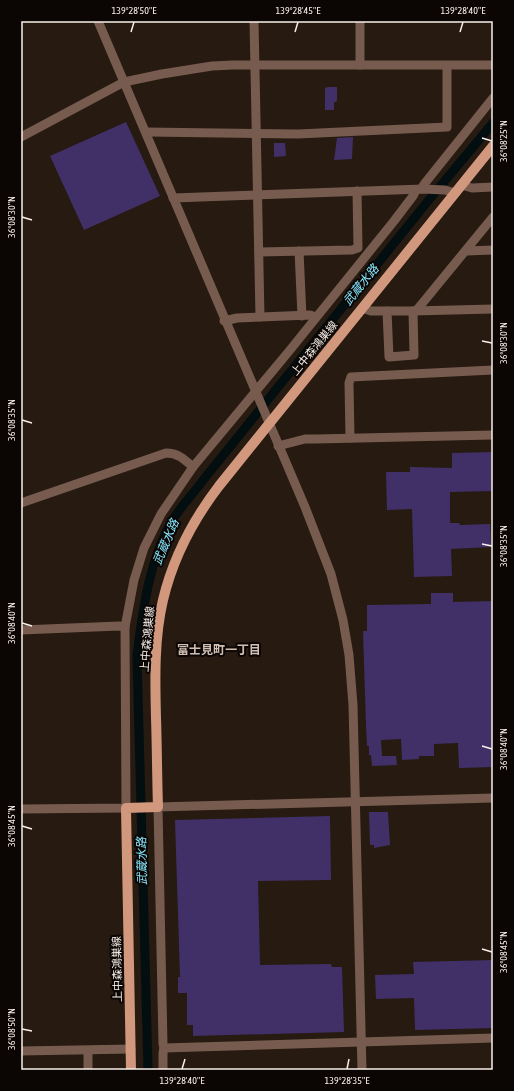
<svg xmlns="http://www.w3.org/2000/svg" width="514" height="1091" font-family="'Asap Condensed','Noto Sans JP',sans-serif">
<rect width="100%" height="100%" fill="#261a11"/>
<g fill="none" stroke-linecap="round" stroke-linejoin="round">
<path stroke="#030e10" stroke-width="9" d="M148,1070L137,655C143,609 149,561 172,521C181,506 194,493 204,479L428,201L493,123"/>
</g>
<g fill="#413067">
<path d="M328,87H337V100L336,102H334V110H325V88Z"/>
<path d="M126,122L160,196L84,230L50,156Z"/>
<path d="M353,137L352,159L334,160L337,138Z"/>
<path d="M274,143H285L286,156L274,157Z"/>
<path d="M493,452V491L450,492V523H459L460,525L490,524L491,547L451,549L452,576L414,577L412,509L387,510L386,472H410V467L452,468V453Z"/>
<path d="M431,593H453V602L493,601V767L459,768L458,743L434,744V756H419V759L402,760L401,739L381,740L382,756H396L397,765L372,766L371,755H369V746H367L366,726L363,631H367V605L431,604Z"/>
<path d="M369,812H388L390,845L374,848V845H370Z"/>
<path d="M330,816L331,880L258,881L260,965L331,964L332,967H342L344,1032L193,1036V1025H187V993H178V977H180L175,820Z"/>
<path d="M493,960V1028L415,1030L414,998L376,999L375,975L414,974L413,962Z"/>
</g>
<g fill="none" stroke-linecap="round" stroke-linejoin="round">
<g stroke="#765b4e" stroke-width="9">
<path d="M98,21L305,507L331,574L343,620L349,655L353,705L362,1070"/>
<path d="M254,21L260,317"/>
<path d="M360,65H493"/>
<path d="M146,132L298,134L447,127V66"/>
<path d="M21,137L124,82L162,74L212,66L233,65H360V21"/>
<path d="M461,185L472,188L493,187"/>
<path d="M421,189L425,183L493,98"/>
<path d="M173,198L423,189L445,190L455,193"/>
<path d="M299,251L302,316"/>
<path d="M466,251L493,250"/>
<path d="M259,252L352,250L358,248L357,191"/>
<path d="M362,308L371,311H413L493,309"/>
<path d="M387,311L389,357L414,355L413,311"/>
<path d="M416,311L493,217"/>
<path d="M224,321L237,318L310,315L316,317"/>
<path d="M350,438L349,383L351,377L493,370"/>
<path d="M278,446L305,439H316L493,435"/>
<path d="M21,503L166,453C178,453 184,459 193,467"/>
<path d="M21,630L119,626L125,627"/>
<path d="M21,809L126,808L125,627L134,580L144,548L161,514L193,467L290,350L394,221L413,196L416,190"/>
<path d="M164,1048L493,1038"/>
<path d="M21,1051L131,1049"/>
<path d="M88,1051V1070"/>
<path d="M163,1070V1053L164,1048L163,1044L158,807L493,798"/>
</g>
<path stroke="#d1987d" stroke-width="10" d="M131,1070L126,808L158,807C157,777 157,748 156,718C155,679 154,638 163,600C173,558 193,520 219,486L493,146"/>
</g>
<path fill="none" stroke="#f8efe9" stroke-width="1.5" d="M131,32L134,22M295,32L298,22M460,32L463,22M482,138L492,141M22,217L32,220M482,341L492,343M22,420L32,423M482,544L492,546M22,623L32,626M482,746L492,749M22,826L32,829M482,949L492,952M22,1029L32,1031M182,1069L185,1059M347,1069L349,1059"/>
<g text-anchor="middle" stroke-width="4" stroke-linejoin="round" paint-order="stroke">
<g font-size="11" fill="#f8efe9" stroke="#0b0604">
<text transform="translate(314 348) rotate(-51)" y="4">上中森鴻巣線</text>
<text transform="translate(147 639) rotate(-85)" y="4">上中森鴻巣線</text>
<text transform="translate(117 969) rotate(-91)" y="4">上中森鴻巣線</text>
</g>
<g font-size="12" font-style="italic" fill="#85e7fe" stroke="#0b0604">
<text transform="translate(361 285) rotate(-51)" y="4">武蔵水路</text>
<text transform="translate(166 542) rotate(-67)" y="4">武蔵水路</text>
<text transform="translate(142 861) rotate(-91)" y="4">武蔵水路</text>
</g>
<g font-size="12" font-weight="bold" fill="#d1bfb4" stroke="#0b0604">
<text x="219" y="654">富士見町一丁目</text>
</g>
</g>
<rect width="514" height="1091" fill="none" stroke="#0b0604" stroke-width="44"/>
<rect x="22" y="22" width="470" height="1047" fill="none" stroke="#f8efe9" stroke-width="1.5"/>
<g font-size="10" text-anchor="middle" fill="#f8efe9">
<text x="134" y="14">139°28'50"E</text>
<text x="298" y="14">139°28'45"E</text>
<text x="463" y="14">139°28'40"E</text>
<text transform="translate(503 141) rotate(-90)" y="4">36°08'25"N</text>
<text transform="translate(11 217) rotate(-90)" y="4">36°08'30"N</text>
<text transform="translate(503 343) rotate(-90)" y="4">36°08'30"N</text>
<text transform="translate(11 420) rotate(-90)" y="4">36°08'35"N</text>
<text transform="translate(503 546) rotate(-90)" y="4">36°08'35"N</text>
<text transform="translate(11 623) rotate(-90)" y="4">36°08'40"N</text>
<text transform="translate(503 749) rotate(-90)" y="4">36°08'40"N</text>
<text transform="translate(11 826) rotate(-90)" y="4">36°08'45"N</text>
<text transform="translate(503 952) rotate(-90)" y="4">36°08'45"N</text>
<text transform="translate(11 1029) rotate(-90)" y="4">36°08'50"N</text>
<text x="182" y="1084">139°28'40"E</text>
<text x="347" y="1084">139°28'35"E</text>
</g>
</svg>
